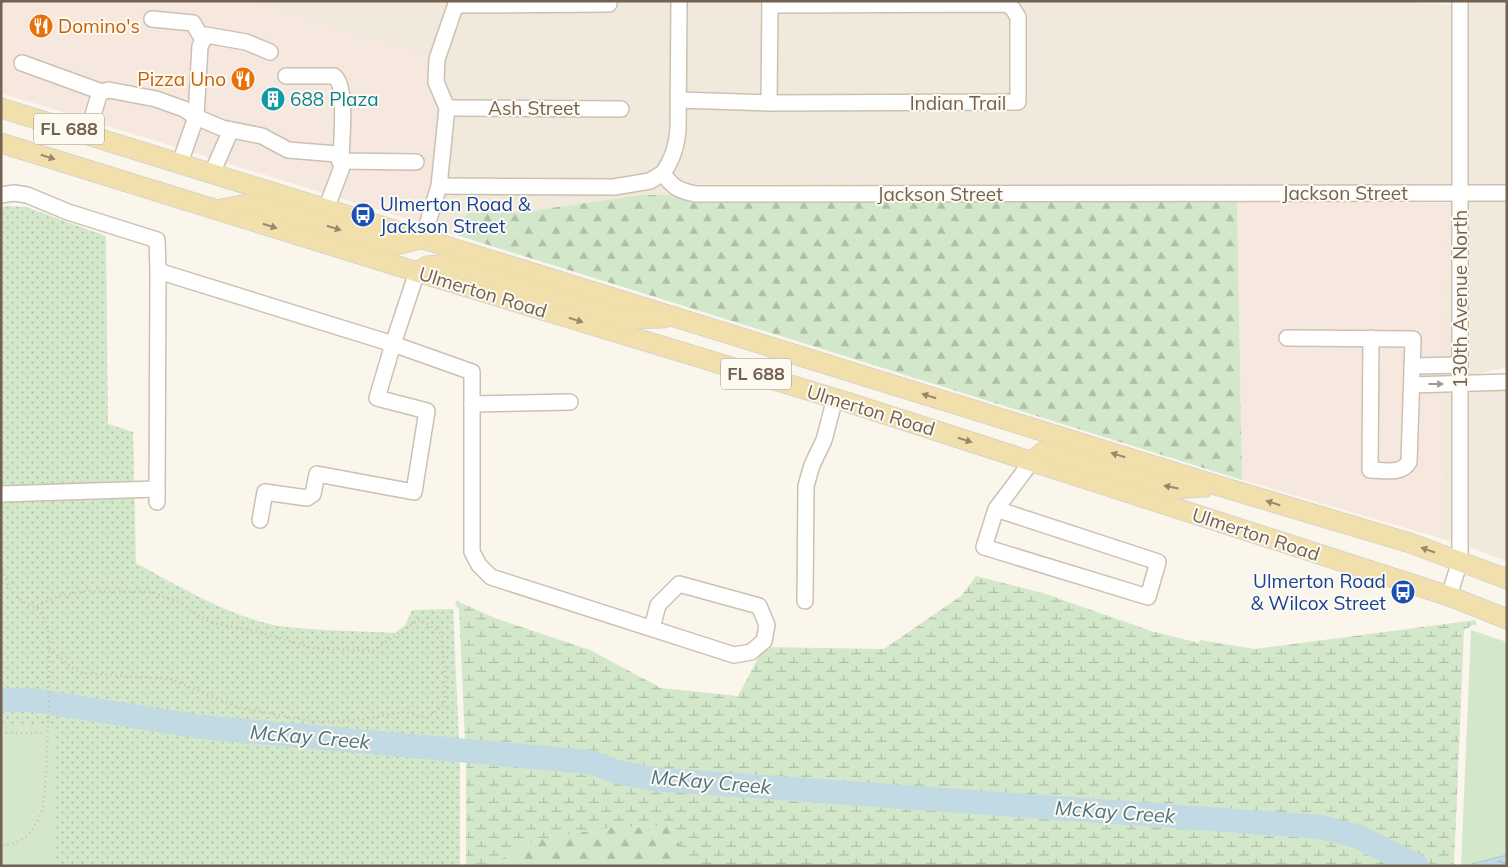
<svg xmlns="http://www.w3.org/2000/svg" width="1508" height="867" font-family="Mulish,sans-serif">
<defs>
<pattern id="grass-dots" width="8" height="8" patternUnits="userSpaceOnUse" patternTransform="scale(1.25)"><rect width="8" height="8" fill="#d3e7cb"/><path d="M2 2h.1M6 6h.1" fill="none" stroke="#b0bfa7" stroke-width="1.8" stroke-linecap="round"/></pattern>
<pattern id="forest-firs" width="22" height="20" patternUnits="userSpaceOnUse" patternTransform="scale(1.25)"><rect width="22" height="20" fill="#d3e7cb"/><path d="M5 1l3.5 6h-7zM16 11l3.5 6h-7z" fill="#b0bfa7"/></pattern>
<pattern id="wetland-marsh" width="20" height="14" patternUnits="userSpaceOnUse" patternTransform="scale(1.25)"><rect width="20" height="14" fill="#d3e7cb"/><path d="M1 5h8M5 5V1M11 12h8M15 12V8" fill="none" stroke="#b0bfa7"/></pattern>
<pattern id="water-ripples" width="26" height="14" patternUnits="userSpaceOnUse" patternTransform="scale(1.25)"><rect width="26" height="14" fill="#c2dae3"/><path d="M2 4q2-2 4 0t4 0M15 11q2-2 4 0t4 0" fill="none" stroke="#a2b4ba"/></pattern>
</defs>
<rect width="100%" height="100%" fill="#fbf6ec"/>
<g fill="#f1e9db">
<path d="M247,1H448L449,4L430,57Z"/>
<path d="M616,1H672L671,129L669,145L657,168L647,175L614,180H447L454,114L629,115L628,102L452,101L444,81L445,60L462,11H616Z"/>
<path d="M687,1H762L761,96L686,93Z"/>
<path d="M1018,1H1382L1453,5V186L696,187L684,185L672,173L684,146L686,106L1018,109L1026,102L1025,17L1022,10L1024,8Z"/>
<rect x="1468" y="1" width="39" height="185"/>
<path d="M1004,11L1010,18L1011,96L776,97L777,12Z"/>
<path d="M661,183L674,195H640L524,212L468,213L453,234L434,228L445,193L614,194L634,192Z"/>
<path d="M1507,200V367L1468,376V202Z"/>
<path d="M1448,203H1453V542L1440,538Z"/>
<path d="M1507,381V561L1468,547V390Z"/>
</g>
<g fill="#f6e8de">
<path d="M1,1H247L430,57L428,82L439,112L431,186L423,213L417,222L1,93Z"/>
<path d="M1237,201L1448,203L1440,538L1242,480Z"/>
</g>
<path fill="url(#grass-dots)" d="M8,206L26,207L106,236L108,424L133,432L136,563C178,586 239,622 287,627C323,631 359,631 395,633L405,625L412,610L453,609L460,764V866H1V207Z"/>
<g fill="url(#forest-firs)">
<path d="M640,195H674L696,201H1237L1242,480L453,234L468,213L524,212Z"/>
<path d="M668,826L686,853V866H488L536,840L613,827Z"/>
</g>
<path fill="url(#wetland-marsh)" d="M976,576L1046,594L1151,631L1199,643L1200,640L1255,649L1476,620V626L1473,625L1464,630L1454,866H686V853L668,826L613,827L536,840L488,866H466V764L459,609L455,605L457,601L495,618L590,650L661,688L738,696L764,647L884,649L961,596Z"/>
<g fill="#d3e7cb">
<path d="M1471,630L1507,642V866H1461Z"/>
<path d="M55,725L56,866H1V727Z"/>
</g>
<path fill="url(#water-ripples)" stroke="#a9c8d3" d="M1507,855V866H1470L1471,864Z"/>
<g fill="none" stroke-linecap="round" stroke-linejoin="round">
<path stroke="#c2dae3" stroke-width="24" d="M1,700H32L202,727L590,762L618,772L653,779L1321,827L1359,837L1417,866"/>
<defs>
<g id="minor">
<path d="M456,5L609,4"/>
<path d="M152,19L193,23L203,40"/>
<path d="M22,63L102,92"/>
<path d="M286,76H334C348,85 341,144 341,161L416,162"/>
<path d="M679,100L769,103L1018,102V17L1013,9L1007,4L770,5"/>
<path d="M769,103L770,1"/>
<path d="M447,108L621,109"/>
<path d="M87,135L99,95L102,92L109,90L156,99L184,109L196,117L222,128L262,136L288,150L337,154L342,167L326,209"/>
<path d="M180,163L196,117L200,46L206,35L246,42L270,52"/>
<path d="M212,173L231,130"/>
<path d="M663,173C673,159 677,146 678,129L679,1"/>
<path d="M439,186L614,187L650,181L663,173C672,187 679,191 696,194L1507,193"/>
<path d="M1,195L14,193L27,195L68,212L157,240L158,271"/>
<path d="M423,238L439,186L447,108L436,82L437,59L457,1"/>
<path d="M1287,338L1413,339L1409,462C1401,475 1384,470 1370,470L1371,338"/>
<path d="M1412,366L1460,365"/>
<path d="M1412,385L1507,382"/>
<path d="M472,404L570,402"/>
<path d="M1,494L157,489"/>
<path d="M157,502L158,271L393,344L417,272"/>
<path d="M996,509L1158,562L1148,597L984,547L996,509L1032,461"/>
<path d="M260,520L265,492L307,498L313,494L317,474L414,492L427,411L377,398L393,344L472,372V552L479,565L491,577L734,655L751,652L764,641L767,625L759,606L679,584L658,605L652,628"/>
<path d="M1449,596L1460,561V1"/>
<path d="M805,601L806,486L812,465L824,440L835,398"/>
</g>
<g id="major">
<path d="M1,108L1219,486L1410,543L1507,579"/>
<path d="M1,143L417,272L850,403L1449,596L1507,619"/>
<path d="M221,209L253,203L393,246L423,238"/>
<path d="M417,272L427,266L449,264L623,319L664,318"/>
<path d="M1032,461L1044,451L1174,489L1205,487"/>
</g>
</defs>
<use href="#minor" stroke="#ccc0b2" stroke-width="18"/>
<use href="#major" stroke="#d8d3ce" stroke-width="21"/>
<g stroke="#d2bda9" stroke-width="2.5" stroke-dasharray="1 4" stroke-linecap="butt">
<path d="M1,565C4,575 9,591 18,598C33,610 37,601 47,625C52,637 47,799 42,811C32,834 25,842 1,846"/>
<path d="M37,606L58,596L86,591L152,592L180,603L209,622L259,632L313,648L372,651L420,619L441,633L445,669V704L427,718L404,712L360,720L316,722L240,708L171,679L79,673L49,648"/>
<path d="M1,733H46"/>
</g>
<use href="#minor" stroke="#fff" stroke-width="15"/>
<use href="#major" stroke="#f1dfac" stroke-width="19"/>
</g>
<defs><path id="oneway-solid" d="M-6-.8H1V-3.2L6.5 0L1 3.2V.8H-6Z" transform="scale(1.25)"/></defs>
<g fill="#99876c">
<use href="#oneway-solid" transform="translate(48 157) rotate(17)"/>
<use href="#oneway-solid" transform="translate(270 226) rotate(18)"/>
<use href="#oneway-solid" transform="translate(334 228) rotate(17)"/>
<use href="#oneway-solid" transform="translate(576 320) rotate(17)"/>
<use href="#oneway-solid" transform="translate(929 396) rotate(-163)"/>
<use href="#oneway-solid" transform="translate(965 440) rotate(18)"/>
<use href="#oneway-solid" transform="translate(1118 455) rotate(-163)"/>
<use href="#oneway-solid" transform="translate(1171 487) rotate(-169)"/>
<use href="#oneway-solid" transform="translate(1273 503) rotate(-163)"/>
<use href="#oneway-solid" transform="translate(1428 550) rotate(-161)"/>
</g>
<use fill="#a4988e" href="#oneway-solid" transform="translate(1436 384)"/>
<defs>
<symbol id="restaurant-disc" viewBox="-11 -11 22 22"><circle r="9.5" fill="#e8710a" stroke="#fdfaf2"/><path d="M-5-6h1v4h1v-4h1v4h1v-4h1v5L-1.5 .5V6h-2V.5L-5-1ZM5-6V6H3V1.5H1.5Q1.5-4 5-6Z" fill="#fff"/></symbol>
<symbol id="building-disc" viewBox="-11 -11 22 22"><circle r="9.5" fill="#0f9aa8" stroke="#fdfaf2"/><path d="M-4-6H4V6H1V3H-1V6H-4ZM-2.5-4.3h1.7v1.8h-1.7ZM.8-4.3h1.7v1.8H.8ZM-2.5-1h1.7V.8h-1.7ZM.8-1h1.7V.8H.8Z" fill="#fff"/></symbol>
<symbol id="bus-disc" viewBox="-11 -11 22 22"><circle r="9.5" fill="#1a4fb4" stroke="#fdfaf2"/><path d="M-5-6H5V4H4V6H2V4H-2V6H-4V4H-5ZM-3.5-4V0h7V-4ZM-3.5 1.2v1.5H-2V1.2ZM2 1.2v1.5H3.5V1.2Z" fill="#fff"/></symbol>
</defs>
<g fill-rule="evenodd">
<use href="#restaurant-disc" x="27" y="12" width="28" height="28"/>
<use href="#restaurant-disc" x="229" y="65" width="28" height="28"/>
<use href="#building-disc" x="259" y="85" width="28" height="28"/>
<use href="#bus-disc" x="349" y="201" width="28" height="28"/>
<use href="#bus-disc" x="1389" y="578" width="28" height="28"/>
</g>
<g text-anchor="middle" stroke-width="4" stroke-linejoin="round" paint-order="stroke">
<g fill="#fdfaf2" stroke="#9c8f81" stroke-width="1">
<rect x="34" y="113.5" width="70" height="31" rx="4"/>
<rect x="721" y="358.5" width="70" height="31" rx="4"/>
</g>
<g font-size="18" font-weight="bold" fill="#736151">
<text x="69" y="135">FL 688</text>
<text x="756" y="380">FL 688</text>
</g>
<g font-size="19" fill="#c56008" stroke="#fdfaf2" text-anchor="start">
<text x="58" y="33">Domino's</text>
<text x="226" y="86" text-anchor="end">Pizza Uno</text>
</g>
<g font-size="19" fill="#0d838f" stroke="#fdfaf2" text-anchor="start">
<text x="290" y="106">688 Plaza</text>
</g>
<g font-size="19" fill="#736151" stroke="#fdfaf2">
<text x="958" y="110">Indian Trail</text>
<text x="534" y="115">Ash Street</text>
<text x="1345" y="200">Jackson Street</text>
<text x="940" y="201">Jackson Street</text>
<text transform="translate(483 292) rotate(17)" y="7">Ulmerton Road</text>
<text transform="translate(1460 299) rotate(-90)" y="7">130th Avenue North</text>
<text transform="translate(871 410) rotate(17)" y="7">Ulmerton Road</text>
<text transform="translate(1256 534) rotate(18)" y="7">Ulmerton Road</text>
</g>
<g font-size="19" fill="#164399" stroke="#fdfaf2" text-anchor="start">
<text x="380" y="211">Ulmerton Road &amp;<tspan x="380" dy="22">Jackson Street</tspan></text>
<text x="1386" y="588" text-anchor="end">Ulmerton Road<tspan x="1386" dy="22">&amp; Wilcox Street</tspan></text>
</g>
<g font-size="20" font-style="italic" fill="#4c7484" stroke="#fdfaf2">
<text transform="translate(310 737) rotate(5)" y="7">McKay Creek</text>
<text transform="translate(711 782) rotate(5)" y="7">McKay Creek</text>
<text transform="translate(1115 812) rotate(4)" y="7">McKay Creek</text>
</g>
</g>
<rect width="1508" height="867" fill="none" stroke="#736151" stroke-width="5"/>
</svg>
